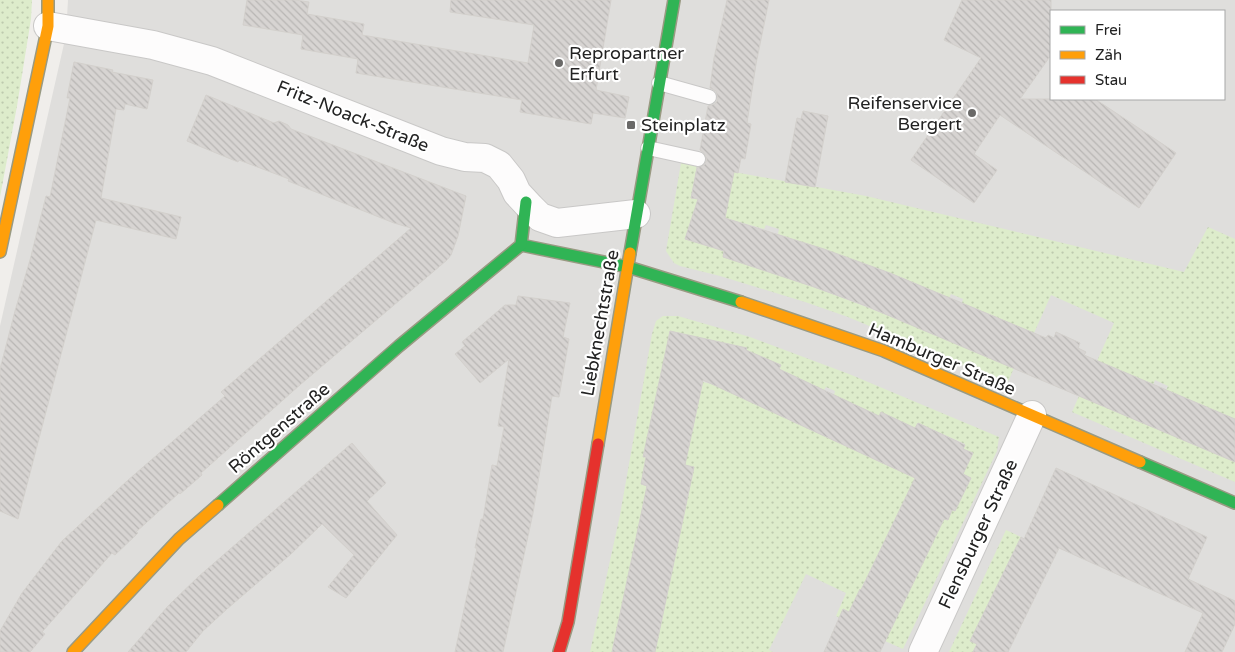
<svg xmlns="http://www.w3.org/2000/svg" width="1235" height="652" font-family="'Varela Round',sans-serif">
<defs>
<pattern id="grass-dots" width="8" height="8" patternUnits="userSpaceOnUse" patternTransform="scale(1.25)"><rect width="8" height="8" fill="#ddeccb"/><path d="M2 2h.1M6 6h.1" fill="none" stroke="#bdcaae" stroke-width="1.8" stroke-linecap="round"/></pattern>
<pattern id="building-back-hatch" width="6" height="6" patternUnits="userSpaceOnUse" patternTransform="scale(1.25)"><rect width="6" height="6" fill="#d7d4d2"/><path d="M-1 5l2 2M0 0l6 6M5-1l2 2" fill="none" stroke="#b8b6b4"/></pattern>
</defs>
<rect width="100%" height="100%" fill="#f0eeeb"/>
<path fill="#dfdedc" fill-rule="evenodd" d="M68,0H1235V652H0V326L66,35ZM1051,11H1224V99H1051Z"/>
<g fill="url(#grass-dots)">
<path d="M0,0H32L31,19L17,106L0,197Z"/>
<path d="M681,163L697,165L691,198L698,199L685,239L724,251L723,257C823,287 918,327 1014,368L1007,384L848,317L805,302L720,276L680,266L674,263L666,251Z"/>
<path d="M734,172L866,196L1184,272L1208,227L1235,239V419L1166,390L1168,386L1155,380L1153,385L1097,361L1114,323L1051,295L1034,333L962,303L963,299L951,294L949,298L890,273L778,234L779,229L766,225L764,229L725,218Z"/>
<path d="M663,316H678L750,337L849,374L999,437L997,451L903,649L885,641L944,519L948,520L952,510L955,511L971,478L963,474L973,453L963,449L965,444L918,423L914,429L879,416L834,395L835,391L826,387L824,390L779,369L781,366L746,351L747,348L670,331L644,457H646L641,484L647,486L612,652H590L620,515L652,334L656,321Z"/>
<path d="M703,382L728,388V391L895,469L924,474L910,490L845,621L836,616L846,593L806,574L769,650L773,652H655L694,468L685,465Z"/>
<path d="M1079,396L1235,462V482L1072,412Z"/>
<path d="M1006,530L1021,537L970,641L977,644L973,652H949Z"/>
</g>
<g fill="url(#building-back-hatch)" stroke="#d3d0cc">
<path d="M247,0H295L309,2L307,14L364,24L362,35L528,63L534,25L450,12L451,0H611L596,90L629,97L625,118L593,113L591,124L520,112L522,100L356,73L358,59L301,49L303,35L243,25Z"/>
<path d="M727,0H769L756,64L747,123L751,124L745,159L741,158L738,173L734,172L725,218L824,249L890,273L1046,338L1048,335L1054,338L1056,332L1080,343L1078,348L1086,352L1084,355L1235,419V462L866,306L814,287L723,257L724,251L685,239L698,199L691,198L697,168L704,165L707,160L704,153L700,150L708,106L715,104L718,99L716,91L710,88L714,58Z"/>
<path d="M962,0H1051V55L1020,99H1095L1176,153L1139,208L1000,115L974,154L997,170L974,203L911,160L981,58L944,40Z"/>
<path d="M74,62L113,70L112,72L153,80L147,109L125,104L124,110L116,109L101,198L181,217L176,239L96,220L18,519L0,511V369L15,311L30,260L46,196L50,197L70,98H67Z"/>
<path d="M206,95L274,123L279,121L288,125L291,129L466,196L458,236L451,255L447,260L301,384L201,473L202,475L180,494L179,493L136,532L138,533L115,555L112,553L42,632L45,634L30,652H0V631L22,593L62,541L127,481L225,396L221,392L411,228L394,223L288,181L289,179L239,160L238,162L187,141Z"/>
<path d="M803,111L828,116L815,187L785,182L797,118L801,119Z"/>
<path d="M518,296L570,303L563,337L569,339L559,397L552,396L533,513L503,652H455L477,548H475L481,519H483L492,465L497,466L504,427L498,426L509,359L480,383L455,354L465,346L462,342L505,305H516Z"/>
<path d="M670,331L747,348L746,350L781,365L779,369L879,416L881,412L915,428L918,423L965,445L963,449L973,453L963,474L971,478L955,511L952,510L948,520L944,519L880,652H824L843,609L849,612L860,589L861,590L915,478L703,380L685,465L694,467L655,652H612L647,486L641,484L646,457H643Z"/>
<path d="M352,443L386,483L367,501L397,535L346,598L328,587L354,555L322,524L291,554L227,609L203,631L186,652H128L168,606L198,577Z"/>
<path d="M1056,468L1207,537L1188,579L1235,601V624L1222,652H1185L1203,613L1059,548L1008,652H973L977,644L970,641L1021,537L1024,539Z"/>
</g>
<g fill="none" stroke-linecap="round" stroke-linejoin="round">
<defs>
<g id="lane">
<path d="M659,83L709,97"/>
<path d="M648,148L698,159"/>
</g>
<g id="street">
<path d="M48,26L153,45L212,61L441,151L465,157L485,158L499,165L511,180L517,193L530,207L540,217L557,223L636,214"/>
<path d="M923,652L1032,415"/>
</g>
<g id="fast">
<path d="M521,245L628,267L741,302"/>
<path d="M630,253L674,0"/>
<path d="M1140,462L1235,503"/>
<path d="M218,505L399,346L521,245L526,202"/>
</g>
<g id="slow">
<path d="M0,252L48,26V0"/>
<path d="M741,302L884,351L1140,462"/>
<path d="M598,444L630,253"/>
<path d="M73,652L179,539L218,505"/>
</g>
<path id="jam" d="M559,652L568,622L598,444"/>
</defs>
<use href="#lane" stroke="#c9c8c7" stroke-width="16"/>
<use href="#street" stroke="#c9c8c7" stroke-width="30"/>
<use href="#fast" stroke="#999a82" stroke-width="14"/>
<use href="#slow" stroke="#999a82" stroke-width="14"/>
<use href="#jam" stroke="#999a82" stroke-width="14"/>
<use href="#lane" stroke="#fdfcfc" stroke-width="14"/>
<use href="#street" stroke="#fdfcfc" stroke-width="28"/>
<use href="#fast" stroke="#30b455" stroke-width="11"/>
<use href="#slow" stroke="#ff9f0a" stroke-width="11"/>
<use href="#jam" stroke="#e5322d" stroke-width="11"/>
</g>
<g fill="#6a6968" stroke="#fff" stroke-width="2">
<circle cx="559" cy="63" r="5"/>
<circle cx="972" cy="113" r="5"/>
<rect x="626" y="120" width="10" height="10" rx="2.5"/>
</g>
<g text-anchor="middle" stroke-width="4.5" stroke-linejoin="round" paint-order="stroke">
<g font-size="18" fill="#222" stroke="#fff" text-anchor="start">
<text x="569" y="59">Repropartner<tspan x="569" dy="21">Erfurt</tspan></text>
<text x="962" y="109" text-anchor="end">Reifenservice<tspan x="962" dy="21">Bergert</tspan></text>
<text x="641" y="131">Steinplatz</text>
</g>
<g font-size="18" fill="#222" stroke="#fff">
<text transform="translate(353 116) rotate(22)" y="6">Fritz-Noack-Straße</text>
<text transform="translate(600 323) rotate(-80)" y="6">Liebknechtstraße</text>
<text transform="translate(942 359) rotate(23)" y="6">Hamburger Straße</text>
<text transform="translate(279 428) rotate(-41)" y="6">Röntgenstraße</text>
<text transform="translate(978 534) rotate(-65)" y="6">Flensburger Straße</text>
</g>
</g>
<rect x="1050" y="10" width="175" height="90" fill="#ffffff" stroke="#a7a7a7"/>
<rect x="1060" y="26" width="25" height="8" fill="#30b455" stroke="#a7a7a7"/>
<text x="1095" y="35" font-size="15" fill="#222222">Frei</text>
<rect x="1060" y="51" width="25" height="8" fill="#ff9f0a" stroke="#a7a7a7"/>
<text x="1095" y="60" font-size="15" fill="#222222">Zäh</text>
<rect x="1060" y="76" width="25" height="8" fill="#e5322d" stroke="#a7a7a7"/>
<text x="1095" y="85" font-size="15" fill="#222222">Stau</text>
</svg>
